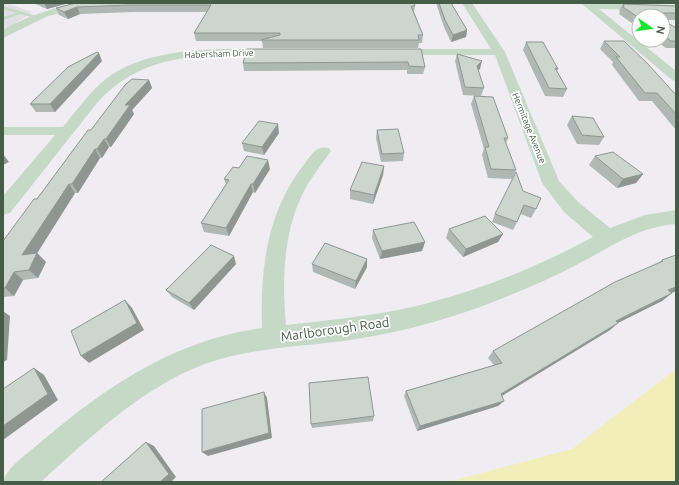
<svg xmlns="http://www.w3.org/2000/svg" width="679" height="485" font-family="Ubuntu,sans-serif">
<rect width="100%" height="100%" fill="#efedf1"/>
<path fill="#e0dfe2" d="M3,3H6L32,12L3,32Z"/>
<path fill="#f1eeb9" d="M676,369V482H448L572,449Z"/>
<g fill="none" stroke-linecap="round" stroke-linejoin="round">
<path fill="#c6d9c7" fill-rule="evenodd" d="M3,6L36,16V17L34,18L21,14L3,20V17L16,13L3,9Z"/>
<g fill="#c6d9c7" fill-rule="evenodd">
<path d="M75,3H95L93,5L48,16L3,38V30C25,17 50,9 75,3Z"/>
<path d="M462,3H472L505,52L559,181L578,202L610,228L645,215L676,210V224C638,227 613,246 580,263C548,280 514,294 480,307C436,323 391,334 344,341C297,347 248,348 202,365C142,388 88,439 41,482H3C8,465 29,453 42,441C108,385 175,340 262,328C260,268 267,211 305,163C312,154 316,145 329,148L331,151C321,165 310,179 302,195C283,236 282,281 286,325C323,321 361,317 398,310C466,296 532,270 593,237L564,212L542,183L495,55H395L391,54L389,52L391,50L395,49H491Z"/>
<path d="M581,3L676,5V11L599,9L676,71V81L672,80Z"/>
<path d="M216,49H273L277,50L279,52L277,54L273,55C207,55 145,50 97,103L10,213L3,215V196L55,135H3V127H63C75,112 87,96 101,83C132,56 177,51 216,49Z"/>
</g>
</g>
<g fill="#afb8b2">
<path d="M33,3H69L47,9Z"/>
<path d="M76,3L415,6L414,12L423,35L422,43H419L418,48H263L262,41H196L194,33L207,12H133L80,14L68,19L59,15L56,8Z"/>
<path d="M436,3H451L467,30L466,37L451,42L444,27Z"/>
<path d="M642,3H676V4Z"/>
<path d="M623,4L676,6V20H663L676,28V48H666L655,40H663V16H639V28L619,14L620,12L619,11Z"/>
<path d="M604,41L676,95V130L652,101H639L612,65L613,62L600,49Z"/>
<path d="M526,42L558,69L557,71L567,89L563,97L545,96L523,50Z"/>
<path d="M421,49L425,67L423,74H407V70L244,71L243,63Z"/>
<path d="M457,54L480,69L478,70L484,88L481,96L463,95L455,61Z"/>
<path d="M102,61L55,112H36L30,104Z"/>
<path d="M149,80L152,88L132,110L134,114L111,147H109L102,158H100L78,193H75L37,253L46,262L38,278L23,280L14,296L3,297V241L91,130Z"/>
<path d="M474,96L508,138L506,143L516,170L512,179L488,178L482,155L484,149L471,104Z"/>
<path d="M572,116L604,137L599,145L577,144L567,125Z"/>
<path d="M377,130L404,153L403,161L381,162L376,138Z"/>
<path d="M279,133L264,155L244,151L242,143Z"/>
<path d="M595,156L643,174L636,183L617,188L589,165Z"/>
<path d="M384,166L383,175L373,204L350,199V190Z"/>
<path d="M239,168L270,169L255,193L253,192L229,236L204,232L201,223L226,184L224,179Z"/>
<path d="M523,191L536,209L531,218L521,214L513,230L492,222L495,214Z"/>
<path d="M449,229L503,234L498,242L463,257L446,238Z"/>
<path d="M373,230L425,242L422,251L380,259L372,238Z"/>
<path d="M676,255V291L672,293L662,301L618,322L610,330L502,396L504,401L498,406L417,431L404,396L406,391L494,365L488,358L493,351L658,263L662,260Z"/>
<path d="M236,264L194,310L172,297L166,290Z"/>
<path d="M312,264L367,267L355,289L313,272Z"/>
<path d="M374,416L373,421L312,428L311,424Z"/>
</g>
<g fill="#8f9691">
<path d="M44,3H69L47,9Z"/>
<path d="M77,7L80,14L68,19L64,12Z"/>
<path d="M467,30L466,37L451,42L453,35Z"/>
<path d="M99,53L102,61L55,112L50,104Z"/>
<path d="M482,61L480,69L474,74L477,66Z"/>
<path d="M149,80L152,88L132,110L134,114L111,147L106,139L125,105Z"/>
<path d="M278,124L279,133L264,155L262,147Z"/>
<path d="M104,139L109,147L102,158L97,149Z"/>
<path d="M95,149L100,158L78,193L72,184Z"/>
<path d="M3,154L9,162L3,165Z"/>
<path d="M268,160L270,169L255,193L253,184Z"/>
<path d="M384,166L383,175L373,204L374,195Z"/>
<path d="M643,174L636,183L617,188L623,179Z"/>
<path d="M69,184L75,193L31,263L22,255Z"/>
<path d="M251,184L253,192L229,236L226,228Z"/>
<path d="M503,234L498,242L463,257L466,249Z"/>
<path d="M425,242L422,251L380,259L382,251Z"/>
<path d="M37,253L46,262L38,278L29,270Z"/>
<path d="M234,256L236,264L194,310L189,303Z"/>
<path d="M367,259V267L355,289L356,281Z"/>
<path d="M14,272L23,280L14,296L5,288Z"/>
<path d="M676,287V291L659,298L668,290Z"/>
<path d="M672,293L662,301L608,328L616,321Z"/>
<path d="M125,300L132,308L144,330L89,363L81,356Z"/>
<path d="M3,311L10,316L7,360L3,362Z"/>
<path d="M618,323L610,330L495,400L501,394Z"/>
<path d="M34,368L44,375L58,400L3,440V426Z"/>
<path d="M264,392L267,398L272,438L208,456L202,452Z"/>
<path d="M504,401L498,406L417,431L420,426Z"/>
<path d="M146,442L154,446L176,477L171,482H160Z"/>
</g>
<g fill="#ccd6cf" stroke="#8f9691">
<path d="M76,3H414L415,6H411L423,35H418L419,40H261L280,35V33H194L211,5H130L77,7L64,12L56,8Z"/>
<path d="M439,3H451L467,30L453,35L445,20Z"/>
<path d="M623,4L676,6V13H652L657,16H639V18L623,7L624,5Z"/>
<path d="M663,20L676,28V41H671L663,35Z"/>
<path d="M604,41H624L647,63L676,95V114L657,93H645L616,57H620Z"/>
<path d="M526,42H543L558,69L555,68L567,89L549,88Z"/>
<path d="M247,49H421L425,67L409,66L408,62L243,63Z"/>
<path d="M97,52L99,53L50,104H30L68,67Z"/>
<path d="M457,54L482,61L477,66L484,88L465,87Z"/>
<path d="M132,79L149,80L125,105H130L106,139H104L97,149H95L72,184H69L22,255L37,253L29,270L14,272L5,288L3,289V241L34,199H37L88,130H91L125,85Z"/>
<path d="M474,96L493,97L508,138H504L516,170L491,169L485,147H489Z"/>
<path d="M572,116L593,118L604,137L582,135Z"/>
<path d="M259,121L278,124L262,147L242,143Z"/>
<path d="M398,129L404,153L382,154L377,130Z"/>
<path d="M613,152L643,174L623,179L595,156Z"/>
<path d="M247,156L268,160L253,184H251L226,228L201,223L229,180L224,179L233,167L239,168Z"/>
<path d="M362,162L384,166L374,195L350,190Z"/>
<path d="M516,172L523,191L541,198L536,209L524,205L517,222L495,214Z"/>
<path d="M485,216L503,234L466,249L449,229Z"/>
<path d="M414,222L425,242L382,251L373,230Z"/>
<path d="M325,243L367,259L356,281L312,264Z"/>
<path d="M211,245L234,256L189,303L166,290Z"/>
<path d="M676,255V287L668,290L672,293L616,321L618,323L501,394L504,401L420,426L406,391L502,363L493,351L615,282L663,261L662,260Z"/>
<path d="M125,300L137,323L81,356L71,331Z"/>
<path d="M34,368L48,394L3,426V389Z"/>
<path d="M368,377L374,416L311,424L309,383Z"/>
<path d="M264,392L269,433L202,452V409Z"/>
<path d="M146,442L169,474L160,482H101Z"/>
</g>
<g text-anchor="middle" stroke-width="3.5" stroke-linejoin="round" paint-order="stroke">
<g font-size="9" fill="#455c46" stroke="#fff">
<text transform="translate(219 54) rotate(-2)" y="3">Habersham Drive</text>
<text transform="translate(529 128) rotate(68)" y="3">Hermitage Avenue</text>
</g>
<g font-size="13" fill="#455c46" stroke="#fff">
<text transform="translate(335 329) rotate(-8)" y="5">Marlborough Road</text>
</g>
</g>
<rect width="679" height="485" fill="none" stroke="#455c46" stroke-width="8"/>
<g transform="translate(651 28) rotate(103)"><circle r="19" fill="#ffffff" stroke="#b5beb5"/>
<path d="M0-3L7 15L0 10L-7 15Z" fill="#11e72e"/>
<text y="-6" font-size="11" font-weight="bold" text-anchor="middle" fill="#455c46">N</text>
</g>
</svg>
